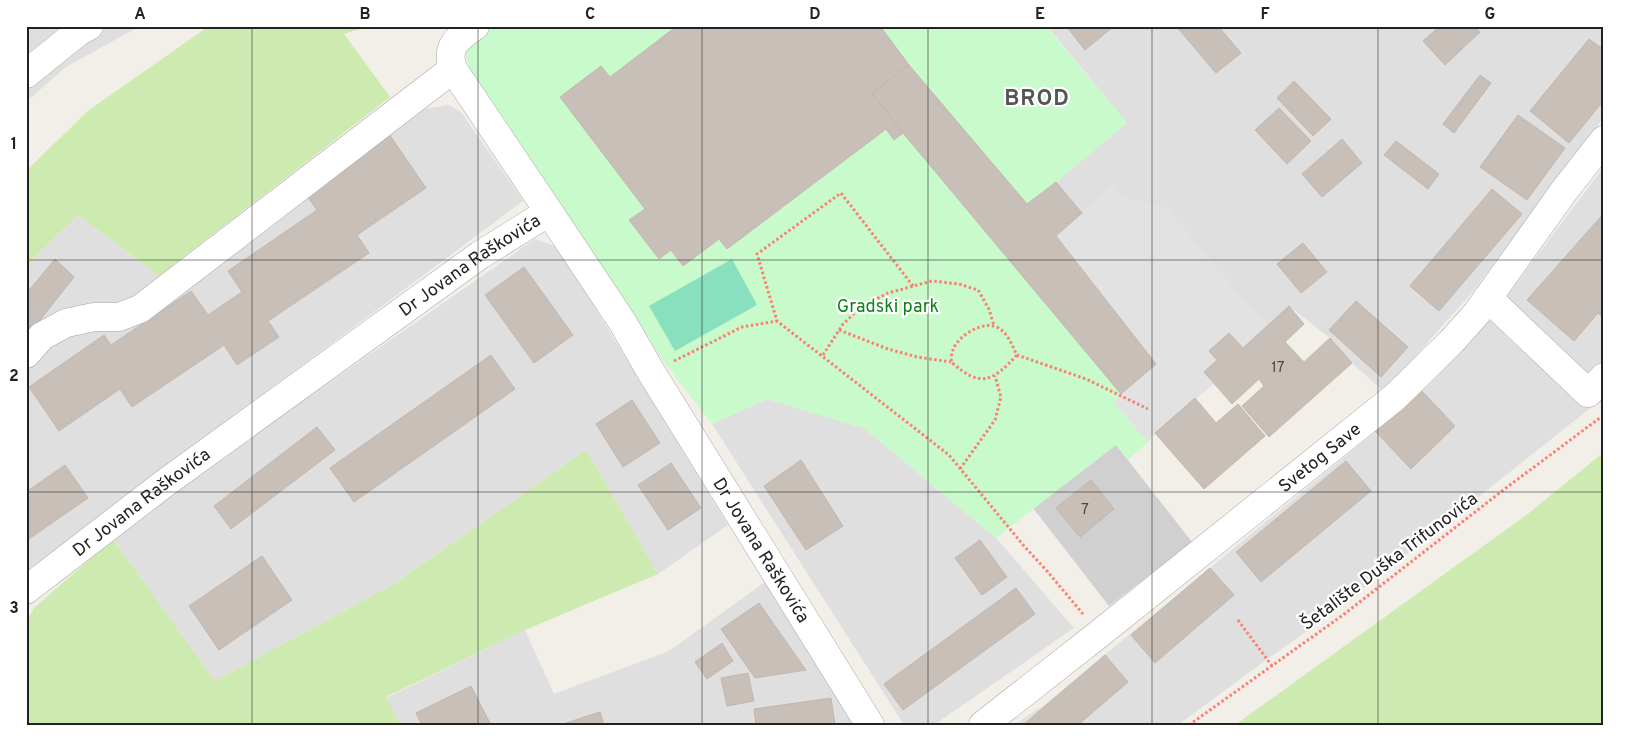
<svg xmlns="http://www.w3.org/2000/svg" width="1630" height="751" font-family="Overpass,sans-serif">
<rect width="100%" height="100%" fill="#f2efe9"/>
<g fill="#e0dfdf">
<path d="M26,26H140L66,67L26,102Z"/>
<path d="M1047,26H1604V117L1475,289L1384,392L1352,363L1330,338L1289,306L1268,325L1249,306L1159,205L1121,199L1112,187L1082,213L1056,182L1127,123Z"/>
<path d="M449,105L461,112L523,201L26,571V266L78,215L180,292L423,109Z"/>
<path d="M1604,167V400L1588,410L1326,618L1273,655L1178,725H1014L1044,705L1393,417L1435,379L1483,327Z"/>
<path d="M535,239L558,247L728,525L658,574L586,450L394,584L215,681L113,539L185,483Z"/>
<path d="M767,399L864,428L996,538L1074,628L934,725H904L712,424Z"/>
<path d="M765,582L855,725H400L386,698L525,630L554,694L669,651Z"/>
</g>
<path fill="#d0d0d0" d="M1116,445L1192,542L1109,606L1033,508Z"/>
<g fill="#cdebb0">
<path d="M209,26H369L344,34L390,97L159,276L78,215L26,266V171L89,110Z"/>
<path d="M586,450L658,574L525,630L386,697L400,725H26V623L34,608L113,539L215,681L394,584Z"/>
<path d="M1604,452V725H1235L1529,513Z"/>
</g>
<path fill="#c8facc" d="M462,26H1046L1127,123L1038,197L1027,204L909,65L903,133L1121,394L1113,402L1148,442L1128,460L1116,445L996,538L864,428L767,399L712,424L663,361L642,327L469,68L466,52L470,40Z"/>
<path fill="#88e0be" d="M732,259L757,305L675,351L649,306Z"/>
<path fill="#e2e2e2" d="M1112,187L1122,199L1159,205L1167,208L1249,306L1268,325L1243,348L1229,333L1210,351L1217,360L1204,372L1214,384L1155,433L1148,442L1113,402L1156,363L1056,236Z"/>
<g fill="#c7bfb8" stroke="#c4b6ab">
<path d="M677,26H880L909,65L872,93L903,133L894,140L886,129L727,249L719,239L683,266L671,250L659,259L629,220L645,209L560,97L601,66L610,77Z"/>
<path d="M1066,26H1114L1085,50Z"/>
<path d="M1176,26H1218L1241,53L1216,73Z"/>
<path d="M1440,26H1474L1480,32L1445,65L1423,41Z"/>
<path d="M1589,39L1604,50V100L1569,143L1530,111Z"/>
<path d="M909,65L1027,204L1056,182L1082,213L1056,236L1156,364L1121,394L903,133L872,93Z"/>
<path d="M1480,75L1491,83L1454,133L1443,124Z"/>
<path d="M1294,81L1331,119L1313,136L1277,98Z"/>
<path d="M1279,108L1311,141L1287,164L1255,130Z"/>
<path d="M1518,115L1565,148L1527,200L1480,167Z"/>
<path d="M389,134L426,188L357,235L369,253L268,321L279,337L237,365L224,345L132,407L120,389L59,431L29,387L104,335L111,345L191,291L208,315L242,292L228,271L317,210L304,192Z"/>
<path d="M1342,139L1362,163L1322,197L1302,174Z"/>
<path d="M1396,141L1439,174L1428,189L1384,155Z"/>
<path d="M1492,189L1522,214L1439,311L1410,286Z"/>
<path d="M1604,213V318L1598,313L1574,341L1527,300Z"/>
<path d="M1303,243L1327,272L1301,293L1277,264Z"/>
<path d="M55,259L74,277L26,338V294Z"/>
<path d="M524,267L573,335L534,363L485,295Z"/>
<path d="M1356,301L1408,347L1381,377L1329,330Z"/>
<path d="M1289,306L1304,324L1285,342L1304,362L1330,338L1352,363L1269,437L1242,406L1264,386L1259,379L1232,404L1204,372L1217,360L1209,351L1229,333L1243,348Z"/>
<path d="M491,355L515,389L354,502L330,468Z"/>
<path d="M1419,388L1455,426L1411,469L1375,431Z"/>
<path d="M1195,398L1216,423L1238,404L1265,436L1204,489L1155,433Z"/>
<path d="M632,400L660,443L623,467L596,424Z"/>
<path d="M317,427L335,450L231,529L214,506Z"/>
<path d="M801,460L843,526L806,550L764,486Z"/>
<path d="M1346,461L1371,491L1261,582L1236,552Z"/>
<path d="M671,463L701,508L668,530L638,485Z"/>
<path d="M65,465L88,498L26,541V492Z"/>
<path d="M1091,480L1114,509L1080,537L1056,508Z"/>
<path d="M980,540L1007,577L982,595L955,558Z"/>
<path d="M262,556L292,600L219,650L189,606Z"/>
<path d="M1210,568L1234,595L1155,663L1131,635Z"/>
<path d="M1016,588L1035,614L903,710L884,684Z"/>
<path d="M759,603L806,670L755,678L721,629Z"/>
<path d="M722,643L733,661L707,679L695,662Z"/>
<path d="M1105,655L1128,682L1078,725H1023Z"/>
<path d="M748,673L754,701L727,706L721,678Z"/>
<path d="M471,686L491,725H422L416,713Z"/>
<path d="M831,698L835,725H756L754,709Z"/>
<path d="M600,712L604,725H560Z"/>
</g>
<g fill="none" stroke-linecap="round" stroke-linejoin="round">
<defs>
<g id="minor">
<path d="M475,26C458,38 445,46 453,69L549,212"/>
<path d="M26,74L78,32L89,26"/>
<path d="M1488,298L1588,393L1604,377"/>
<path d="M26,354L42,336L66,323L94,317H119L140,309L453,69"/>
<path id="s1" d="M26,590L165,483L480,255L549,212L623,323L651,372L870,725"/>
<path id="s2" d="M983,725L1099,634L1395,397L1452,341L1477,313L1564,191L1604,140"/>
</g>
</defs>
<use href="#minor" stroke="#a9a9a9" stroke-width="29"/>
<g stroke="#fa8072" stroke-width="3" stroke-dasharray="2.5 2.5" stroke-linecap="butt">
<path d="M913,286L841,193L757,254L777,321L949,455L1024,546L1047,571L1083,614"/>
<path d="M839,330L888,349L917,357L951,362"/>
<path d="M823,355L843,324L861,307L888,293L932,281L959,284L978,290L989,309L994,326"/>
<path d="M1017,355C992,382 981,388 951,362C952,358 951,353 953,350C958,335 986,318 1000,329C1009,335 1012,346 1017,355L1086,379L1148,409"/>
<path d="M674,361L742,327L777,321"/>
<path d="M960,469L995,420L1001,397L995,376"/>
<path d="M1238,620L1272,666"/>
<path d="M1189,725L1343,615L1502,491L1601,417"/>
</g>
<use href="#minor" stroke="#fff" stroke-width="28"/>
</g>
<path fill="none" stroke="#222" stroke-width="1" stroke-opacity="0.55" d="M252,26V725M478,26V725M702,26V725M928,26V725M1152,26V725M1378,26V725M26,260H1604M26,492H1604"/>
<g text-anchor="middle" stroke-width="4.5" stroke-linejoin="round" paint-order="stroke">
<g font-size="15" fill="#4b4948">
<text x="1278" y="372">17</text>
<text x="1085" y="514">7</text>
</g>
<g font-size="18" fill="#222" stroke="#fff">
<text dy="6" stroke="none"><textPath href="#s1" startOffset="550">Dr Jovana Raškovića</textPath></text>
<text dy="6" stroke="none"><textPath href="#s2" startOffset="430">Svetog Save</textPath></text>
<text dy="6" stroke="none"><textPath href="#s1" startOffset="145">Dr Jovana Raškovića</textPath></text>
<text dy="6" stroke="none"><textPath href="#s1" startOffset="1045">Dr Jovana Raškovića</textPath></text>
<text transform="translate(1389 561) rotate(-37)" y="6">Šetalište Duška Trifunovića</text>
</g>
<g font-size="18" fill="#0c8416" stroke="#fff">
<text x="888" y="312">Gradski park</text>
</g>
<g font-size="22" font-weight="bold" letter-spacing="1" fill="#555" stroke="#fff">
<text x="1037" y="105">BROD</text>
</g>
</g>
<rect width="1630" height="751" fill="none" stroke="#ffffff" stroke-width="55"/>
<rect x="28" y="28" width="1574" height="696" fill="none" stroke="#222" stroke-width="2"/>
<g font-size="16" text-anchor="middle" font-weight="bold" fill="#222">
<text x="140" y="19">A</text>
<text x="365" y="19">B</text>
<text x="590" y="19">C</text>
<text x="815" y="19">D</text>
<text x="1040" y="19">E</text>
<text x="1265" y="19">F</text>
<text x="1490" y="19">G</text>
<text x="14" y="149">1</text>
<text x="14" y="381">2</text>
<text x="14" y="613">3</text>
</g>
</svg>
